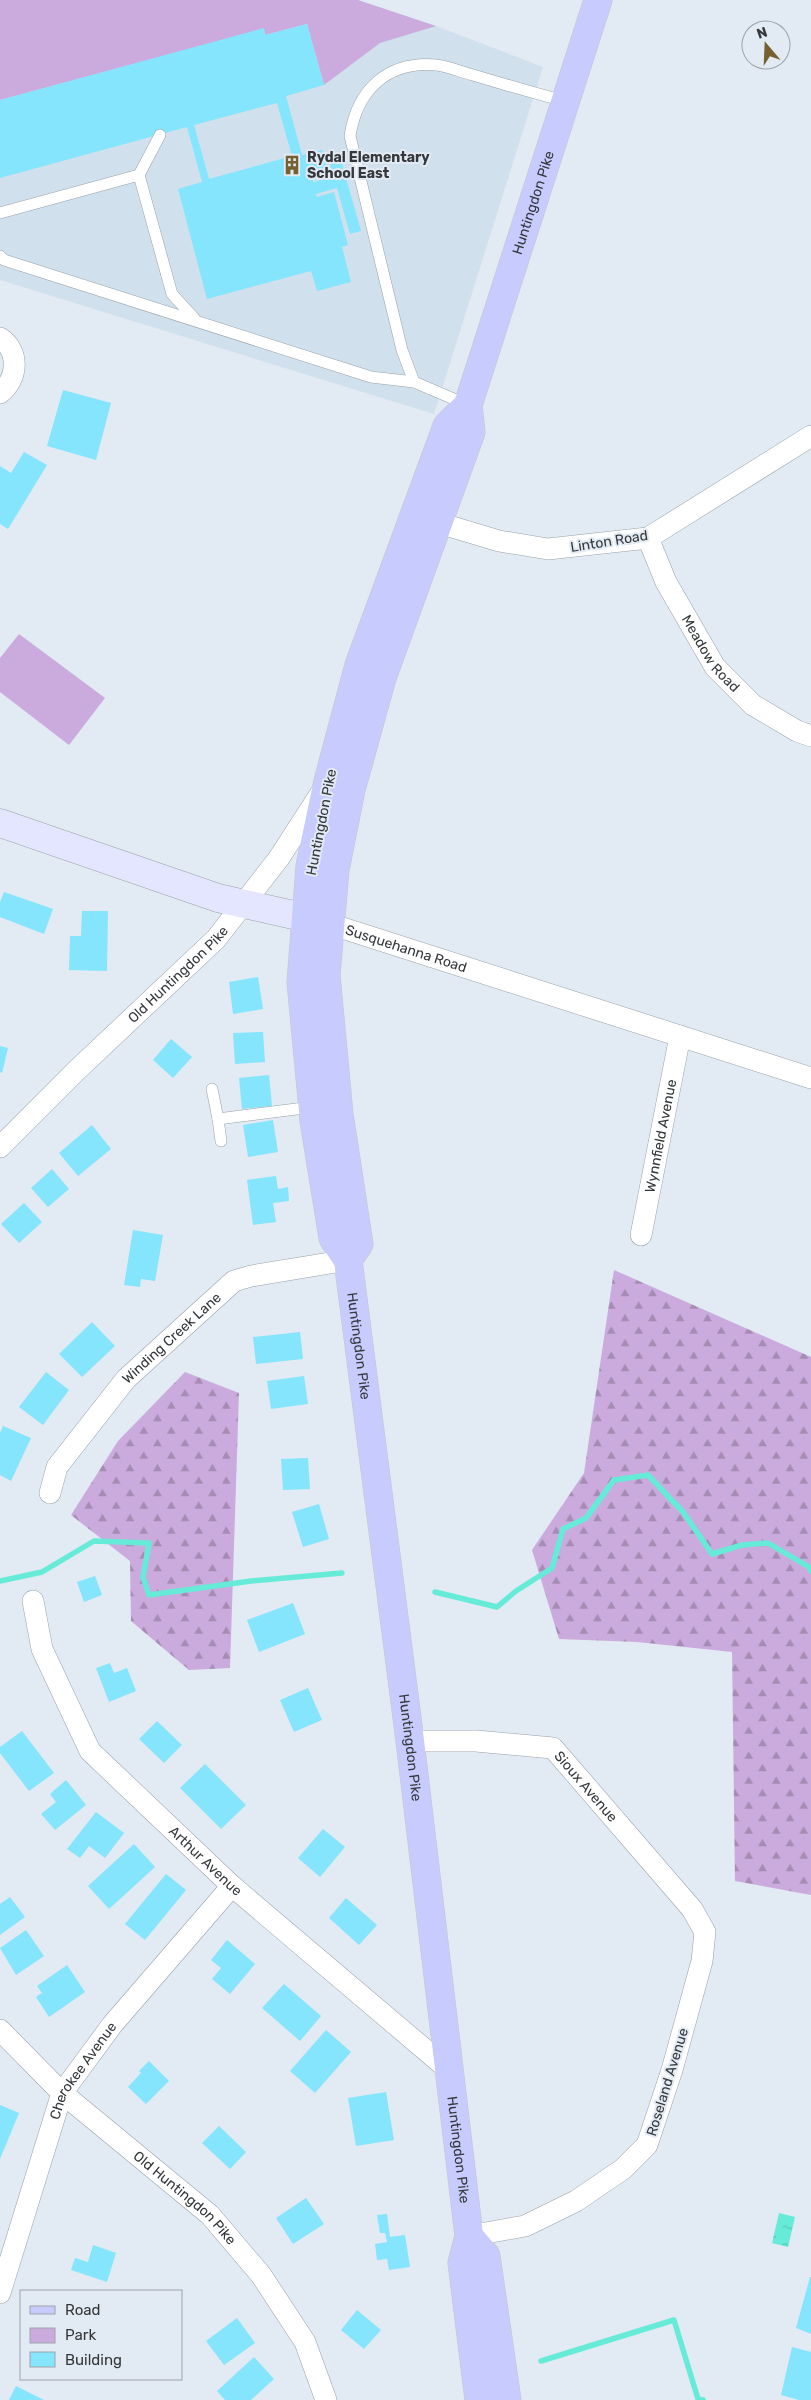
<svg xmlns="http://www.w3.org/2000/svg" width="811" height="2400" font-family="Rubik,sans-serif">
<defs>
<pattern id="forest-firs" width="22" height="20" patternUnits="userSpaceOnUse" patternTransform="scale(1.25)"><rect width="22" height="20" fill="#cbabdd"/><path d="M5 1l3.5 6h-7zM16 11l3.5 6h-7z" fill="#a68cb4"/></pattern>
<pattern id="water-ripples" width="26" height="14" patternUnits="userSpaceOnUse" patternTransform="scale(1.25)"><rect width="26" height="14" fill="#65ebd7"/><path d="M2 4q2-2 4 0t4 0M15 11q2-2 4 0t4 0" fill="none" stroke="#58cab9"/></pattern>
</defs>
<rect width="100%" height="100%" fill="#e2eaf3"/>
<path fill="#d1e0ed" d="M0,0H358L436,26L543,67L434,414L0,280Z"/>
<g fill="url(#forest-firs)">
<path d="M614,1270L811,1357V1895L735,1881L732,1652L637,1642L559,1639L532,1550L584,1473Z"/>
<path d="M185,1372L239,1393L230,1668L189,1670L131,1621L130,1561L71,1515L118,1441Z"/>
</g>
<g fill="#cbabdd">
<path d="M0,0H358L436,26L380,43L324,85L307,24L265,35L264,29L0,100Z"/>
<path d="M19,634L105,698L69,745L0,692V658Z"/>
</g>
<path fill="url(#water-ripples)" d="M779,2213L795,2217L788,2247L772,2243Z"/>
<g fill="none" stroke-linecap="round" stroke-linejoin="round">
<g stroke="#65ebd7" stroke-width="5.5">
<path d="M0,1581L42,1572L94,1541L149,1543L143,1577L149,1595L251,1581L342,1573"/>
<path d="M435,1592L497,1607L516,1591L552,1568L563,1529L586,1518L614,1480L648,1475L683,1512L712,1554L742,1545L768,1543L809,1567L811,1571"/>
<path d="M541,2361L674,2320L698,2399L703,2400"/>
</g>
</g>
<g fill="#84e5fc" fill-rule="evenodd">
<path d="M307,24L324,85L286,96L302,155L322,150L329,175L313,180V182L333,177L329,160L340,157L361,231L350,234L337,188L316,194L317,197L334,192L348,245L342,247L351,282L317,291L311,271L207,299L178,189L202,182L187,127L0,178V100L264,28L265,35ZM277,103L292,156L209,179L194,125Z"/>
<path d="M63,390L111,403L96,460L47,446Z"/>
<path d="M24,452L47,465L8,529L0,524V466L11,473Z"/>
<path d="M4,892L53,909L44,934L0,917V902Z"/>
<path d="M82,911H108L107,971L69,970L70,936H81Z"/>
<path d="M258,977L263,1009L233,1014L229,982Z"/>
<path d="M263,1032L265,1062L235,1064L233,1033Z"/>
<path d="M171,1039L192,1057L173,1078L153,1060Z"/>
<path d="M0,1046L8,1048L2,1073L0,1072Z"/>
<path d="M269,1075L272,1106L242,1109L239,1078Z"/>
<path d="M273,1120L278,1152L248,1157L243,1125Z"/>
<path d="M92,1125L111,1149L78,1176L59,1153Z"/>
<path d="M52,1169L69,1189L48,1207L31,1188Z"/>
<path d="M276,1176L278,1189L288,1187L289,1201L273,1203L276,1222L253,1225L247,1180Z"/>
<path d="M24,1203L42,1222L19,1243L1,1224Z"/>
<path d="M133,1230L163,1235L155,1281L141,1279L140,1287L124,1285Z"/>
<path d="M92,1322L115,1346L82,1377L59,1354Z"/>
<path d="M300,1332L303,1359L256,1364L253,1337Z"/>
<path d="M46,1372L69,1390L43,1425L19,1407Z"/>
<path d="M304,1376L308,1404L271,1409L267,1381Z"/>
<path d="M3,1426L31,1438L11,1481L0,1475V1433Z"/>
<path d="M308,1458L310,1489L283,1490L281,1459Z"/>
<path d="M319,1504L329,1539L303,1547L292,1512Z"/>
<path d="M95,1576L102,1595L84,1602L77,1582Z"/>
<path d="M293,1603L305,1634L259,1652L247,1620Z"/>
<path d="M110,1663L114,1673L127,1668L136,1691L109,1702L96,1668Z"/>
<path d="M308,1688L322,1720L294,1732L280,1700Z"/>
<path d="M157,1721L182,1745L164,1763L139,1739Z"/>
<path d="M22,1731L54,1773L29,1791L0,1753V1747Z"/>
<path d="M205,1764L246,1805L221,1829L180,1788Z"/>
<path d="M66,1780L86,1805L55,1830L41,1814L56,1802L50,1794Z"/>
<path d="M96,1812L124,1833L105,1858L89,1846L80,1858L67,1849Z"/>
<path d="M323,1829L345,1847L320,1877L298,1858Z"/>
<path d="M134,1844L155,1867L109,1909L88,1886Z"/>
<path d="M166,1874L186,1890L145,1940L125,1924Z"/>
<path d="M10,1897L25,1917L0,1935V1904Z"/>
<path d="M346,1898L377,1925L359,1945L329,1918Z"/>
<path d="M26,1930L44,1956L16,1975L0,1948Z"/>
<path d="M227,1940L255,1964L230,1994L212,1979L221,1968L211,1960Z"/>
<path d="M67,1965L85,1992L49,2017L36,1997L42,1993L37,1986Z"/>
<path d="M284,1984L321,2016L300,2041L262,2008Z"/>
<path d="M326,2030L351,2052L315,2093L290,2071Z"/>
<path d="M149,2061L169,2081L146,2104L128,2087L141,2073L139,2071Z"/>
<path d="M386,2092L394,2140L356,2146L348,2098Z"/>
<path d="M0,2105L19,2113L0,2159Z"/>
<path d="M219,2126L246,2152L230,2169L202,2143Z"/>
<path d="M306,2198L324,2224L293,2244L276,2218Z"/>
<path d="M387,2214L390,2237L405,2235L410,2267L389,2270L387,2259L377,2260L375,2244L387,2242L385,2233H380L377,2215Z"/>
<path d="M93,2245L116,2253L107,2282L71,2270L75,2258L88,2262Z"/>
<path d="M810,2277H811V2334L796,2328Z"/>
<path d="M357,2310L381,2330L364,2349L341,2330Z"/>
<path d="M237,2318L255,2343L224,2365L206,2341Z"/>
<path d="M792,2347L811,2352V2400H799L781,2395Z"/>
<path d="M254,2357L274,2379L251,2400H225L217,2391Z"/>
<path d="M16,2386L44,2400H9Z"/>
</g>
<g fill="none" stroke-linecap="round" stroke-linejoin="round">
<defs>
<g id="service">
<path d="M139,175L160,135"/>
<path d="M0,213L139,175L172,294L194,318"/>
<path d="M0,256L4,260L371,377L414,382L468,405"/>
<path d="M414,382L402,350L350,136C357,90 387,61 436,65C448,66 461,72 473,75C503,84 534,93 564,101"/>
<path d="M212,1089L218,1119"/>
<path d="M221,1141L218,1119L312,1107"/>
</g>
<g id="minor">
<path d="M0,338C20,351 18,379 0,393"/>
<path d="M425,514L439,523L499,541L548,549L648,538L811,436"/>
<path id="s1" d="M648,538L666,582L715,667L753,705L797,731L811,736"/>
<path id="s2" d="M330,924L811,1078"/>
<path id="s3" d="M0,1147L77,1070L216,939L279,858L321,793"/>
<path id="s4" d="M641,1235L680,1036"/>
<path id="s5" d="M50,1493L57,1467L126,1379L234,1281L251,1276L348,1260"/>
<path id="s6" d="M33,1601L42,1649L90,1751L232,1886L449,2070"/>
<path id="s7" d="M410,1741H476L553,1748L692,1909L705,1932L702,1961L672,2070L647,2145L623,2169L576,2201L525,2226L469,2236"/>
<path id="s8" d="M0,2030L62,2093L210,2215L261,2275L305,2342L326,2400"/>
<path id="s9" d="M0,2293L62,2093L112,2025L232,1886"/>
</g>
<path id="secondary" d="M0,823L218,898L329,923"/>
<g id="primary">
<path id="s10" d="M468,405L447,426L359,665L328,781L310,866L301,982L314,1121L333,1238L348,1260L410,1741L469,2236L462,2263L479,2400"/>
<path id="s11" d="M348,1260L359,1244L339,1114L326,975L335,870L351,790L382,678L471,432L468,405L598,0"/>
<path d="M469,2236L486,2256L507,2400"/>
</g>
</defs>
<use href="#service" stroke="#99a1a9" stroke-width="12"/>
<use href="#minor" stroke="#99a1a9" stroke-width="22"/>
<use href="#secondary" stroke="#99a1a9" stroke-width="29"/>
<use href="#primary" stroke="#c6c7c8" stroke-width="29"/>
<use href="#service" stroke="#fff" stroke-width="11"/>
<use href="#minor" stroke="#fff" stroke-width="21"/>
<use href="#secondary" stroke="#e4e5fe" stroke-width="28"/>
<use href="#primary" stroke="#c8cbfe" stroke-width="28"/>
</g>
<defs>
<symbol id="building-bare" viewBox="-9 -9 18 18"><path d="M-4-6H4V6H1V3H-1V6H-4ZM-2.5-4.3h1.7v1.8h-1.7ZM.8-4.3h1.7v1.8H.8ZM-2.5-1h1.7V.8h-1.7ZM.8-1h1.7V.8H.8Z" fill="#776030" stroke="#e2eaf3" stroke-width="2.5" paint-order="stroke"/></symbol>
</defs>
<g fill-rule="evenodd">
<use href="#building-bare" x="278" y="151" width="28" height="28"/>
</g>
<g text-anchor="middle" stroke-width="4" stroke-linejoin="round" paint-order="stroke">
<g font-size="14" font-weight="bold" fill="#35383b" stroke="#e2eaf3" text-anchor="start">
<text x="307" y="162">Rydal Elementary<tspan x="307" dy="16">School East</tspan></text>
</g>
<g font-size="14" fill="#35383b" stroke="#e2eaf3">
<text dy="5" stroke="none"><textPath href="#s11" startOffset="1095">Huntingdon Pike</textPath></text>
<text transform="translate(609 541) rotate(-9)" y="5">Linton Road</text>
<text dy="5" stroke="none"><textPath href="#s1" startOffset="132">Meadow Road</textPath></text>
<text transform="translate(321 822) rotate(-79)" y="5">Huntingdon Pike</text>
<text dy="5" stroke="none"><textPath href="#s2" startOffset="80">Susquehanna Road</textPath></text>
<text dy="5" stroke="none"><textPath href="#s3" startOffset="248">Old Huntingdon Pike</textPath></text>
<text dy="5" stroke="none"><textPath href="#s4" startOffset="101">Wynnfield Avenue</textPath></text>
<text dy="5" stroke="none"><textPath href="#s5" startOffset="200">Winding Creek Lane</textPath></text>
<text dy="5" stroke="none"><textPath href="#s10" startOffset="979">Huntingdon Pike</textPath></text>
<text dy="5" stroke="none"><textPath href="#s10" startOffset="1384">Huntingdon Pike</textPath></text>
<text dy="5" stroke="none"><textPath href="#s7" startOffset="194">Sioux Avenue</textPath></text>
<text dy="5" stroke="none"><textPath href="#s6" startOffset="321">Arthur Avenue</textPath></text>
<text dy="5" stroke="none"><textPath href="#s9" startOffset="239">Cherokee Avenue</textPath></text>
<text transform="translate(667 2082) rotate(-73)" y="5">Roseland Avenue</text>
<text dy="5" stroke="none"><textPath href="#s10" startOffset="1789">Huntingdon Pike</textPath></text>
<text dy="5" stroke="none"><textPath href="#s8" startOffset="250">Old Huntingdon Pike</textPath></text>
</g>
</g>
<rect x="20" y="2290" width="162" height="90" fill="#e2eaf3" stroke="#9da3a9"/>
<rect x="30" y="2306" width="25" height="8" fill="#c8cbfe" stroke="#9da3a9"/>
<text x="65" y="2315" font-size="15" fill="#35383b">Road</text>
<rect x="30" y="2328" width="25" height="15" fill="#cbabdd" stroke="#9da3a9"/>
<text x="65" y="2340" font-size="15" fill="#35383b">Park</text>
<rect x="30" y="2352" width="25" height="15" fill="#84e5fc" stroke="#9da3a9"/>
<text x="65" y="2365" font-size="15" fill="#35383b">Building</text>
<g transform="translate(766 45) rotate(341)"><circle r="24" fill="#e2eaf3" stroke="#9da3a9"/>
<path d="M0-4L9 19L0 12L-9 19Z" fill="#776030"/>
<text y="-8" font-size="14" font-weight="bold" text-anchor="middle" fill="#35383b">N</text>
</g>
</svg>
